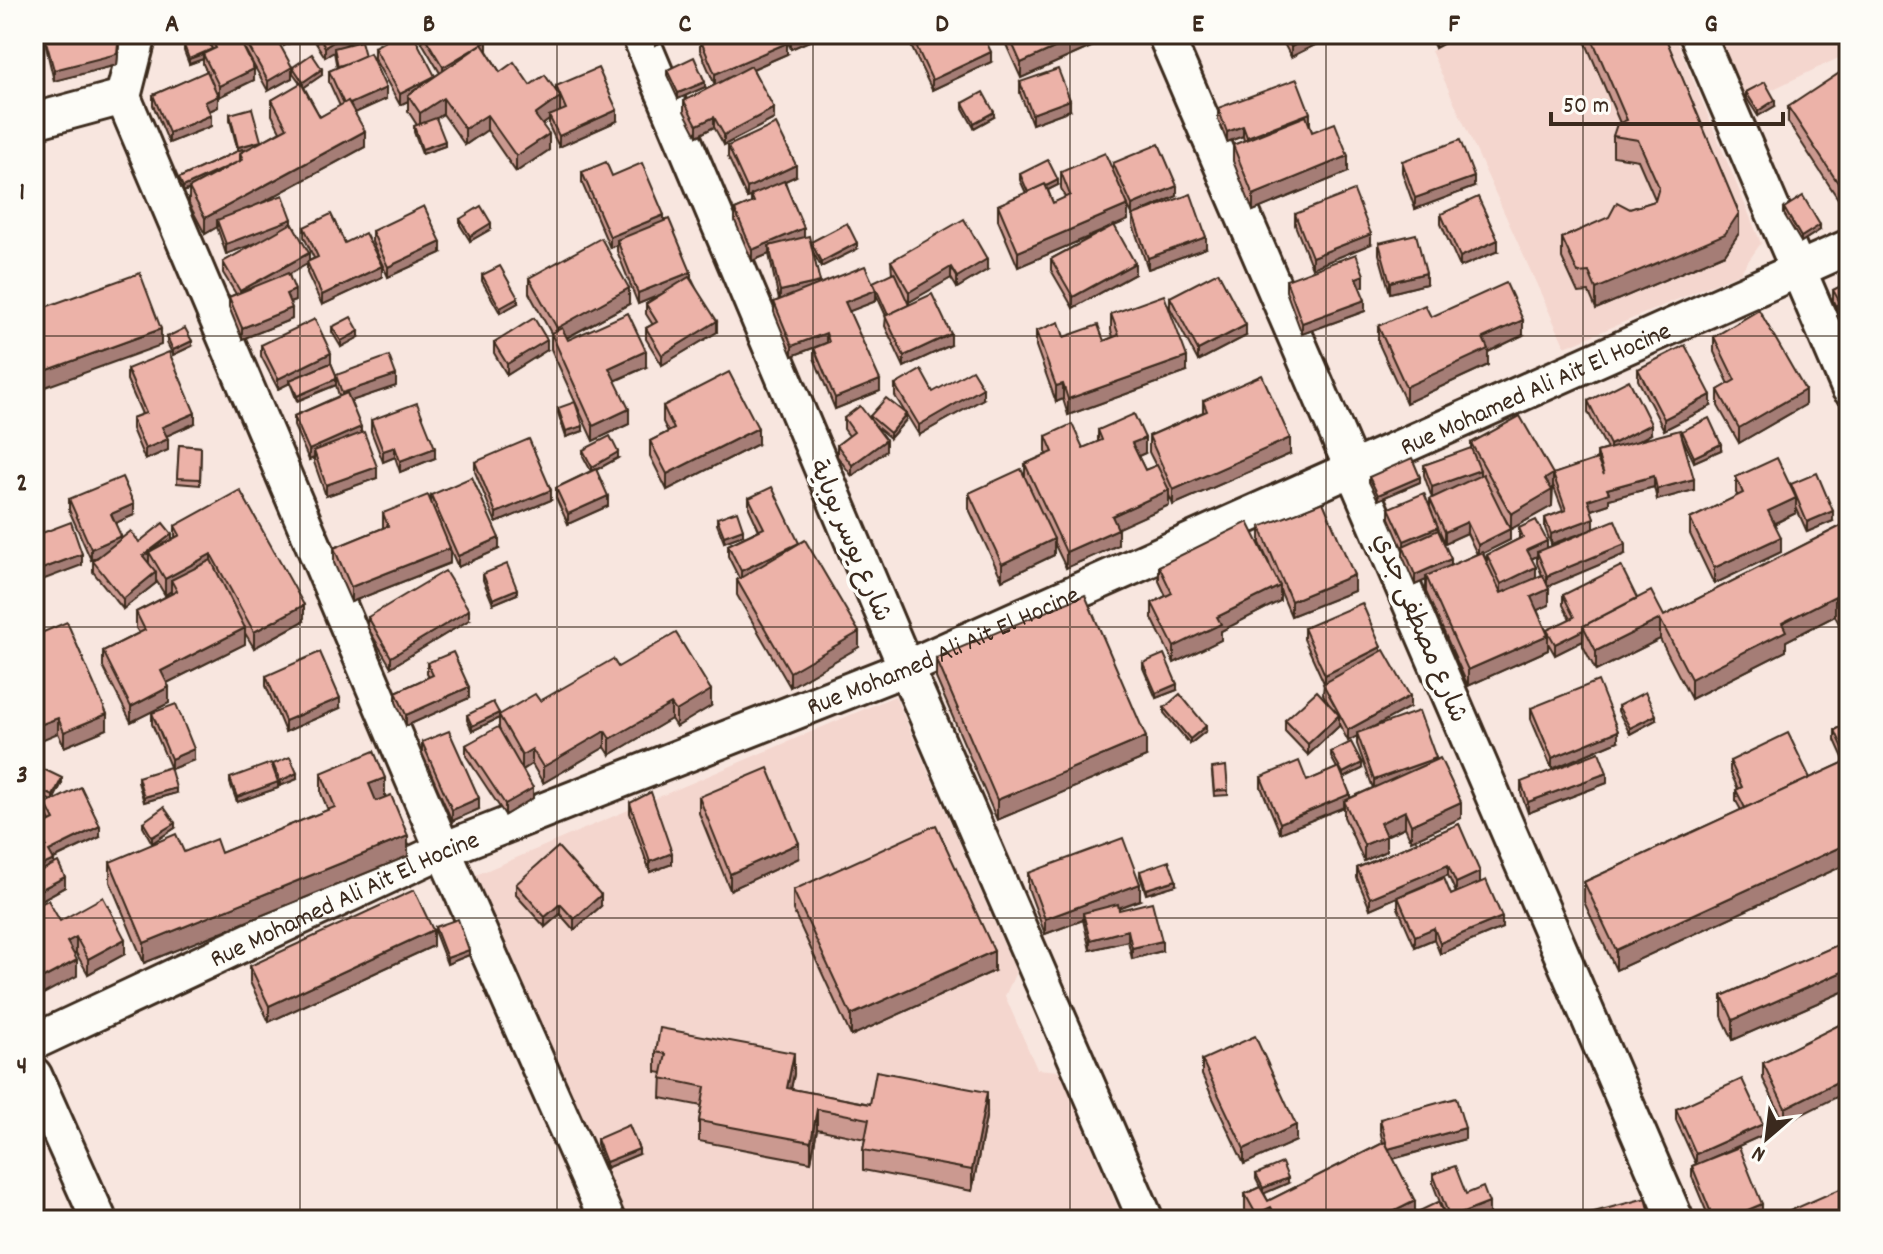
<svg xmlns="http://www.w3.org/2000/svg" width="1883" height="1254" font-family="Dekko,'Playpen Sans Arabic',sans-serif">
<rect width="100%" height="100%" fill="#f8e6df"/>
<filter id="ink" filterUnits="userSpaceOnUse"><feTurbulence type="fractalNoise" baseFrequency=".0125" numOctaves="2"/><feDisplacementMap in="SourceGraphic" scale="16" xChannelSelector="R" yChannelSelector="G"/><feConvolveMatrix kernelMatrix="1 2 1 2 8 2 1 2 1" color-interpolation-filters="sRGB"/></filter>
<g filter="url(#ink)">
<g fill="#f4d6ce">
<path d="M1462,34H1674L1761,243L1740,273L1565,347L1431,51Z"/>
<path d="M1714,34H1849V53L1744,103Z"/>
<path d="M895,696L1016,972L1005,996L1037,1069L1060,1071L1123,1220H626L476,875Z"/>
</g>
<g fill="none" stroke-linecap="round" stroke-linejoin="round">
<defs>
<g id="minor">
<path d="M139,34L123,97L443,850L607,1220"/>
<path d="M639,34L906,668L1146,1220"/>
<path d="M1165,34L1676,1220"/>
<path d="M1697,34L1849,388"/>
<path d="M34,121L123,97"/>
<path id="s1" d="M34,1042L443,850L906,668L1849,247"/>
<path d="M34,1075L99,1220"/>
</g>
</defs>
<use href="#minor" stroke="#3b2a1e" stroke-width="40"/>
<use href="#minor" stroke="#fdfcf7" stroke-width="34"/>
</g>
<g fill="#cb9990" stroke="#3b2a1e" stroke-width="2" fill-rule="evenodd">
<path d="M43,34H120L117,65L54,81Z"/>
<path d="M204,34H274L292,78L268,91L241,42L254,80L219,97L217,92L218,107L209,111L211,126L169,143L153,105V95L207,72L203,64V59L189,64L184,51V45L206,37Z"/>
<path d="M310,34H359V36L344,46L365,56L386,99L355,113L365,147L261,203L292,223L309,261L314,258L304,237V227L345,243L382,277L322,305L307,273V264L289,274L295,301L290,303L292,319L242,339L229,307V297L236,294L223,273V262L259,242L226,254L217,227L205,234L189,204V190L183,192L179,183V178L238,151L230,120V114L261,142L280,131L272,115V100L301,84L293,73V67L322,75L304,87L320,117L340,106L329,82V71L337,68L334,52L325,57Z"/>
<path d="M417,34H482L487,51L500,72L530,85L556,91V86L617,121L559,147L549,126V120L542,125L549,150L516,172L487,130L465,145L443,114L436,118L445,146L422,154L414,132V126L417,125L408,111V101L400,105L374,58V47L435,76L440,73Z"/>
<path d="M651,34H681L655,45Z"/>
<path d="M784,34H825L791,49Z"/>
<path d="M1004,34H1118V35L1021,78L1004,40Z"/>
<path d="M1279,34H1337L1291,57Z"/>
<path d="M1428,34H1461L1435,48Z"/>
<path d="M1582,34H1664L1739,233L1725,254L1596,309L1589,292L1578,293L1562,258V238L1630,209L1655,201V199L1638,160L1613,156V136L1620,123Z"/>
<path d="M912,37L991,62L932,90L912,48Z"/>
<path d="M700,39L787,54L753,69L774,119L724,145L714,127L697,136L684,111V101L715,85L700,50Z"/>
<path d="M667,70L705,87L678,99L667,75Z"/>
<path d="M1020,82L1070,110L1032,124L1020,93Z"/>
<path d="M1849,85L1848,214L1788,122V107Z"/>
<path d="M1746,92L1775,106L1758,116L1746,97Z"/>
<path d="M963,103L994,117L974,128L963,108Z"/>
<path d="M1218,108L1310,124L1312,132L1348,172L1253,211L1233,161V145L1244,141L1243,136L1227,142L1218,119Z"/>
<path d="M728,146L796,176L785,181L804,238L811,242L857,249L821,267L812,250L820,284H873L892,273L891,261L987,270L957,288L951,278L909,302V305L951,345L904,367L885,326L886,316L876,294V301L849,311L880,391L835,409L814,358V348L826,343L792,356L774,312V302L779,300L769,254L752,261L735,221V210L751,204V197L747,198L728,157Z"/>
<path d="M1402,161L1474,187L1415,209L1402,172Z"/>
<path d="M1113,163L1177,196L1148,209L1206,248L1148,269L1133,225V216L1128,206V220L1114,226L1135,274L1073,308L1051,270V259L1107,229L1018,267L998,220V205L1026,193L1020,180V174L1058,185L1048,190L1053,203L1065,198L1061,188V172H1113Z"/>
<path d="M582,172L612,176L664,221L717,332L662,365L646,339V328L653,325L646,314V304L662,294L638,304L617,251V245L610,248L582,183Z"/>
<path d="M1784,208L1820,230L1801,242L1784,214Z"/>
<path d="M1295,214L1371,244L1312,268L1295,225Z"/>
<path d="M1441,214L1498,251L1460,267L1441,224Z"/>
<path d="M460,219L491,229L470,241L460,225Z"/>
<path d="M372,231L441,253L388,277L372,242Z"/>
<path d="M1379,243L1426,284L1390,293L1379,254Z"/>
<path d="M482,275L518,303L500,313L482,281Z"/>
<path d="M529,278L629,304L566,338L568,340L646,367L615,381L629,424L593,441L551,349V333L529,293Z"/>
<path d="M1286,280L1364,286L1360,287L1365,311L1302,334L1286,291Z"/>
<path d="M1849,282V339L1837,316V309L1833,301V290Z"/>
<path d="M1170,297L1246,336L1198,361L1170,308Z"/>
<path d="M1111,314L1187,372L1068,415L1063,399L1056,402L1036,346V331L1064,337L1104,341L1113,337L1111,330Z"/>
<path d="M1431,317L1523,335L1488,352V365L1406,403L1378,342V326Z"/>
<path d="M332,327L359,337L341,347L332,332Z"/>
<path d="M167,337L192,346L173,355L167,343Z"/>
<path d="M1714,337L1805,405L1739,443L1718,406V390L1729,384L1714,352Z"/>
<path d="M494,343L547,350L507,375L494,353Z"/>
<path d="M261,345L331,363L336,375L396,386L350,401L377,478L326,496L314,462V458L309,460L294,426V416L339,396L336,385L297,401L290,383L278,389L261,356Z"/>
<path d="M127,369L195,423L166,436L168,450L145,460L132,429V418L142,414L127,380Z"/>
<path d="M1638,369L1711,406L1664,430L1638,380Z"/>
<path d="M895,385L933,392L983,399L919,435L895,396Z"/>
<path d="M1203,401L1290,454L1173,505L1169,495V505L1117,528L1118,545L1066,568L1054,543V555L1002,580L969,509V493L1025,479V464L1047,454L1046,452V436L1083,448L1098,442V430L1145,453L1138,456L1145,470L1156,466L1149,452V436L1203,412Z"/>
<path d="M1588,401L1651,434L1640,441L1682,435V431L1721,450L1694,462L1682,437L1694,490L1657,500L1654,487L1609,499V504L1591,510L1594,528L1625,554L1548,586L1549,605L1537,610L1547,632L1570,619L1563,605V595L1637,598L1664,616L1849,522V642L1835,616L1786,641V651L1691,699L1660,639L1596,671L1583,646V641L1555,655L1548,643V650L1468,686L1426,592V580L1415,585L1403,557V550L1389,518V508L1430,506V499L1432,498L1424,475V465L1471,449V443L1553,489L1552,506L1511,529L1504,517L1510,540L1483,553L1487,561V555L1519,539V528L1547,548L1585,532L1551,544L1545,528V518L1563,511L1553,485V474L1597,461V452L1607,449L1588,412ZM1438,528L1445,543L1467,533L1477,554L1451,566ZM1537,556V563L1542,575L1529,581L1532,559Z"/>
<path d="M663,406L758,444L667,490L650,456V441L668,432L663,422Z"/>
<path d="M558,408L583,431L566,437L558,413Z"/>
<path d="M870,416L906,420L890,438L873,424L886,451L852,476L837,456V445L849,436L844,429V418L870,420Z"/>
<path d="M371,420L435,458L400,472L395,457L383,462L371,431Z"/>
<path d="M179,445L201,447L200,485L177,483Z"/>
<path d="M583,450L618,458L596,470L608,506L568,524L556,498V488L591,471L583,456Z"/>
<path d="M475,462L551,500L496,523L475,472Z"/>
<path d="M1369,477L1420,482L1378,500L1369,482Z"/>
<path d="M1736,477L1791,487V484L1833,521L1807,532L1796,507V513L1774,524L1781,552L1714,584L1690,534V519L1738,496L1736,493Z"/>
<path d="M431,495L499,549L458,567L450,549V563L351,602L334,563V548L383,528V513L431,502Z"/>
<path d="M749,498L799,543L859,647L790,687L737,595V580L739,578L728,556V545L759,530L749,508Z"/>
<path d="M69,499L134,515L115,523L121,539L139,542L172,539L175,538V526L304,621L254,648L245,633V644L167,683L169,703L131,722L103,667V651L139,633L136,628V612L171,594V591L165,595L156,580V583L123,609L93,572V561L100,556L91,560L69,510Z"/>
<path d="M717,518L743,535L724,542L717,524Z"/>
<path d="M1260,527L1354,591L1291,616L1280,590V601L1221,631V640L1174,663L1152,618V603L1166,596L1159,581V566L1269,563L1260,543Z"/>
<path d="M483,574L517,594L493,604L483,580Z"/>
<path d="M368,617L469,620L391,667L368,628Z"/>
<path d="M1304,628L1381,652L1410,707L1371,728L1436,760L1461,818L1411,841L1405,827L1386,836V851L1364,861L1344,817V807L1280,833L1261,787V777L1307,781L1337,768L1331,757V752L1362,769L1344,778L1350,798L1373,788L1357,744V736L1348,741L1339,724V726L1308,755L1285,731V720L1328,703L1323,694L1324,683L1304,639Z"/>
<path d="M34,636L107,729L64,747L58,733Z"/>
<path d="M936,658L1146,757L997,820L936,678Z"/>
<path d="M427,663L469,698L406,726L396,702V692L429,677L427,674Z"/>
<path d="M1143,663L1177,690L1156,698L1143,668Z"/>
<path d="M618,667L711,706L676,727L671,719L610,755L605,747L543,783L532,764L523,770L533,798L505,815L466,756V745L499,729V715L540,701Z"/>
<path d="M266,676L340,708L285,732L266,686Z"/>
<path d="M1618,706L1656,720L1630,734L1618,711Z"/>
<path d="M1849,706V863L1616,970L1584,902V882L1741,810L1736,801V790L1738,789L1730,771V761L1810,778L1845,762L1835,740V730L1846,725L1843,719V708Z"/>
<path d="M1164,708L1206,731L1190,744L1164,713Z"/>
<path d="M1531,708L1618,741L1552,769L1531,719Z"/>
<path d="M152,713L194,760L171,769L152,724Z"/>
<path d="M467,715L499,718L472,731L467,720Z"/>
<path d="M422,742L479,809L452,821L422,753Z"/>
<path d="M273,764L297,779L280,786L276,778L278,788L237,802L230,783V778L273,768Z"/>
<path d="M34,768L62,783L53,800L100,837L54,859V863L65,887L34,904V851L42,848L38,838V828L50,822L46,814V804L52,801L34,793Z"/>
<path d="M321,773L385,797L408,856L144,963L110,882V862L184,852L221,853L328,810L321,793Z"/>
<path d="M1212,773L1228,790V795L1214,796Z"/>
<path d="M138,777L176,793L144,802L138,782Z"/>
<path d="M1521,782L1607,783L1528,813L1521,793Z"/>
<path d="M699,797L799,858L730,890L699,813Z"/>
<path d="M630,803L672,864L650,872L630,813Z"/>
<path d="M143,822L175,828L152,843L143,827Z"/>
<path d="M1459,824L1480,883L1502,928L1440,954L1434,939L1415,947L1398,908V897L1451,895L1456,893L1448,875L1370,909L1357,878V868Z"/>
<path d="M1140,871L1176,885L1146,894L1140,876Z"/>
<path d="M1028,873L1140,900L1119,907V910L1162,951L1132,959L1128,941L1090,950L1083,920L1045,934L1028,888Z"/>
<path d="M516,884L601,906L574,930L560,914L545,927L516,895Z"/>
<path d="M793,890L994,971L851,1036L793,910Z"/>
<path d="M60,921L125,954L88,974L76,953L73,954L77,976Z"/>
<path d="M435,927L469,955L447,964L435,933Z"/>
<path d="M1849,940V989L1733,1040L1722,1016V996Z"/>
<path d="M433,946L269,1022L250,982V966Z"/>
<path d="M1849,1020L1785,1123L1763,1079V1063Z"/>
<path d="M656,1052L794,1074L791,1089L870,1104L987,1112L972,1191L863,1170V1150L865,1139L817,1129L811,1162L699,1141V1121L702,1106L661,1098L662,1073L656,1072Z"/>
<path d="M1202,1060L1296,1141L1244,1164L1202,1075Z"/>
<path d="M1676,1109L1763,1135L1705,1161L1762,1215L1750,1220H1710L1692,1177V1166L1696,1164L1676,1120Z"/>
<path d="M1380,1119L1465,1139L1393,1159L1415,1213L1446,1218L1433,1184V1174L1466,1194L1489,1214L1472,1220H1251L1245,1210V1194L1260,1187L1256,1179V1174L1288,1183L1264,1193L1268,1201L1383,1143L1380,1130Z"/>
<path d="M597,1139L639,1154L606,1168L597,1144Z"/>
</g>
<g fill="#a57d76" stroke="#3b2a1e" stroke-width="2">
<path d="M120,34L117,65L54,81V70Z"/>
<path d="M296,34H304V36L284,46V40Z"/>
<path d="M346,34H359V36L334,52V48V52L325,57V47Z"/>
<path d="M655,34H681L655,45Z"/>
<path d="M801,34H825L791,49V38Z"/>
<path d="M1085,34L1118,35L1021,78V63Z"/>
<path d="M1316,34H1337L1291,57V47Z"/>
<path d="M1451,34H1461L1435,48V43Z"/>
<path d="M487,41V52L443,78V67Z"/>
<path d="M787,43V54L715,85V74Z"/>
<path d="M991,52V62L932,90V80Z"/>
<path d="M203,54V59L189,64V59Z"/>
<path d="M292,67V78L268,91V81Z"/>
<path d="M254,69V80L219,97V86Z"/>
<path d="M322,69V75L303,88V82Z"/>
<path d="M435,76L408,95V101L400,105V94Z"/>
<path d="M705,82V87L678,99V93Z"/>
<path d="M386,88V99L345,117V106Z"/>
<path d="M218,96V107L205,113V102Z"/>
<path d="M560,97V113L549,116V120L535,130V115Z"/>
<path d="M443,98V114L420,129V113Z"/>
<path d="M1070,100V110L1032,124V114Z"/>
<path d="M1775,100V106L1758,116V111Z"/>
<path d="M774,108V119L724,145V135Z"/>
<path d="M617,110V121L559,147V136Z"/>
<path d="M994,112V117L974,128V123Z"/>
<path d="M1310,113V124L1247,147V137Z"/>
<path d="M211,115V126L169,143V133Z"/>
<path d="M487,115V130L465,145V129Z"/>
<path d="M714,117V127L697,136V125Z"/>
<path d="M1243,126V136L1227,142V132Z"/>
<path d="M365,131V147L219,226L217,220V227L205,234V218Z"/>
<path d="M549,134V150L516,172V156Z"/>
<path d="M261,141V146L238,152V147Z"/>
<path d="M445,141V146L422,154V149Z"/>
<path d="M1348,156V172L1253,211V195Z"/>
<path d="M240,161V167L183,192V187Z"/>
<path d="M796,165V176L747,198V188Z"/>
<path d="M1474,177V187L1415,209V198Z"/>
<path d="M1058,180V185L1030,199V194Z"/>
<path d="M1177,186V196L1132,216V205Z"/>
<path d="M1128,205V220L1018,267V252Z"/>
<path d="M1739,213V233L1725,254L1596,309V289Z"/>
<path d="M664,215V225L617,240V245L610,248V237Z"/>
<path d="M292,219V230L226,254V244Z"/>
<path d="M491,223V229L470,241V236Z"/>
<path d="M1820,225V230L1801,242V237Z"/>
<path d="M804,228V239L769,246V254L752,261V250Z"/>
<path d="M1371,234V244L1312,268V257Z"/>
<path d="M1206,237V248L1148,269V258Z"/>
<path d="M1498,240V251L1460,267V257Z"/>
<path d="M441,242V253L388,277V267Z"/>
<path d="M857,243V249L821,267V262Z"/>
<path d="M309,253V263L240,302V291Z"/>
<path d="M987,259V270L957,288V277Z"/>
<path d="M1135,263V274L1073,308V297Z"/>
<path d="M382,266V277L322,305V295Z"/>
<path d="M951,267V278L909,302V292Z"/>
<path d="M691,272V282L638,304V293Z"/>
<path d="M1426,273V284L1390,293V282Z"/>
<path d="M1364,275V286L1356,289V278Z"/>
<path d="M820,282V292L780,302V291Z"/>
<path d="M629,288V304L557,343V328Z"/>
<path d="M295,290V301L286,304V294Z"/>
<path d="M876,290V301L845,313V302Z"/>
<path d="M518,298V303L500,313V308Z"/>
<path d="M1365,300V311L1302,334V323Z"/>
<path d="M292,308V319L242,339V328Z"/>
<path d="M1523,320V335L1488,352V365L1406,403V387L1483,338Z"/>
<path d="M717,321V332L662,365V355Z"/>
<path d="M1246,325V336L1198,361V350Z"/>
<path d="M161,329V345L34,391V375Z"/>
<path d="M359,331V337L341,347V341Z"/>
<path d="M826,333V343L792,356V346Z"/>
<path d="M951,334V345L904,367V356Z"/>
<path d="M547,340V350L507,375V364Z"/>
<path d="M192,341V346L173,355V350Z"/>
<path d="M646,351V367L609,383V368Z"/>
<path d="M331,353V363L290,380V383L278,389V379Z"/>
<path d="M1187,357V372L1068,415V399Z"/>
<path d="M396,375V386L342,404V393Z"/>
<path d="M336,379V385L297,401V396Z"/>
<path d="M880,380V391L835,409V398Z"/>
<path d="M1063,384V399L1056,402V386Z"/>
<path d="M983,388V399L919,435V425Z"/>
<path d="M1805,390V405L1739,443V428Z"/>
<path d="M1711,395V406L1664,430V419Z"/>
<path d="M629,409V424L593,441V426Z"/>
<path d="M195,413V423L162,438V427Z"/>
<path d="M906,414V420L890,438V433Z"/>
<path d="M1651,424V434L1610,456V445Z"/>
<path d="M583,426V431L566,437V431Z"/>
<path d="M361,427V438L314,451V458L309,460V450Z"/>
<path d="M758,428V444L667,490V474Z"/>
<path d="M1145,438V453L1132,459V443Z"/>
<path d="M1290,438V454L1173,505V490Z"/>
<path d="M168,439V450L145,460V449Z"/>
<path d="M886,440V451L852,476V465Z"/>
<path d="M1721,444V450L1694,462V457Z"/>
<path d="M395,447V457L383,462V451Z"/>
<path d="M435,448V458L400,472V461Z"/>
<path d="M618,452V458L592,472V467Z"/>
<path d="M377,467V478L326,496V485Z"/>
<path d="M1480,470V481L1432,498V487Z"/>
<path d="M1553,474V489L1545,494V479Z"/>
<path d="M1654,476V487L1609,499V504L1588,511V500L1607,489Z"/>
<path d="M1420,477V482L1378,500V495Z"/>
<path d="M1694,479V490L1657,500V489Z"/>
<path d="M551,490V500L496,523V513Z"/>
<path d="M1169,490V505L1112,531V516Z"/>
<path d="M1552,490V506L1511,529V514Z"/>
<path d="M608,496V506L568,524V514Z"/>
<path d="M1796,498V513L1768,526V511Z"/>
<path d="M134,504V515L111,525V514Z"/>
<path d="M1833,511V521L1807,532V522Z"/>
<path d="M1594,518V529L1551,544V534Z"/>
<path d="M1467,522V533L1445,543V532Z"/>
<path d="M1438,527V537L1404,548V541Z"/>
<path d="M743,529V535L724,542V536Z"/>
<path d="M1118,529V545L1066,568V552Z"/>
<path d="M1510,529V540L1478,556V545Z"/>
<path d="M172,534V544L149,552V562L143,567V556Z"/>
<path d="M121,536V547L91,560V549Z"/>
<path d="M1781,537V552L1714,584V568Z"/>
<path d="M499,538V549L458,567V556Z"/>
<path d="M1054,539V555L1002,580V564Z"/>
<path d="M1547,541V551L1537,552V556L1527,561V550Z"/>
<path d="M799,543L741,582V571Z"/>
<path d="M1625,544V554L1547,587V576Z"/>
<path d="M450,548V563L351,602V587Z"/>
<path d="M82,554V565L34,583V572Z"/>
<path d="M211,554V570L171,580V591L165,595V579Z"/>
<path d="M1451,559V569L1426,576V580L1415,585V575Z"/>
<path d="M1536,567V578L1501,595V584Z"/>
<path d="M156,572V583L123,609V599Z"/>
<path d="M1354,575V591L1291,616V601Z"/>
<path d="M1280,586V601L1221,631V640L1174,663V647L1217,617Z"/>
<path d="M517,589V594L493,604V599Z"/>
<path d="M1549,589V605L1531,613V597Z"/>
<path d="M1835,596V616L1786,641V651L1691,699V679L1782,623Z"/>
<path d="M304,605V621L254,648V632Z"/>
<path d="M469,610V620L391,667V657Z"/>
<path d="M1660,619V639L1596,671V651Z"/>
<path d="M245,628V644L161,686V671Z"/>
<path d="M1583,630V641L1555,655V644Z"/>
<path d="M859,632V647L790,687V672Z"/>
<path d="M1548,635V650L1468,686V670Z"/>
<path d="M1381,647V657L1325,686V675Z"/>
<path d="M1177,684V690L1156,698V693Z"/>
<path d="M169,687V703L131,722V707Z"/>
<path d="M469,687V698L406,726V715Z"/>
<path d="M711,690V706L676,727V711Z"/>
<path d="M1410,696V707L1357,736V733V736L1348,741V730Z"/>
<path d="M340,698V708L285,732V721Z"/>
<path d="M671,704V719L610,755V739Z"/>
<path d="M499,713V718L472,731V726Z"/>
<path d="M107,714V729L64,747V732Z"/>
<path d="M1339,715V726L1308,755V744Z"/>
<path d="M1656,715V720L1630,734V728Z"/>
<path d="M58,718V733L34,743V727Z"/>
<path d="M1206,726V731L1190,744V739Z"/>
<path d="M605,731V747L543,783V767Z"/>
<path d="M1618,731V741L1552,769V758Z"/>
<path d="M1146,737V757L997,820V800Z"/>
<path d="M194,749V760L171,769V759Z"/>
<path d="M532,749V764L522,770V755Z"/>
<path d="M1436,758V768L1374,790V780Z"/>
<path d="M1362,763V769L1343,778V773Z"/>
<path d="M297,773V779L280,786V781Z"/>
<path d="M1607,773V783L1528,813V802Z"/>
<path d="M62,778V783L53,801V796Z"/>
<path d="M385,778V798L369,805V784Z"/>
<path d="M278,782V788L237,802V797Z"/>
<path d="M176,788V793L144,802V797Z"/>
<path d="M533,788V798L505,815V804Z"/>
<path d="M1350,794V804L1344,801V807L1280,833V823Z"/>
<path d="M479,798V809L452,821V810Z"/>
<path d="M1461,802V818L1411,841V825Z"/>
<path d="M1405,811V827L1380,838V823Z"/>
<path d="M175,823V828L152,843V837Z"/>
<path d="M100,826V837L49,861V851Z"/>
<path d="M408,836V856L144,963V943Z"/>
<path d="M1386,836V851L1364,861V845Z"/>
<path d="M799,843V858L730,890V874Z"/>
<path d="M1849,843V863L1616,970V950Z"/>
<path d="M672,853V864L650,872V862Z"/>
<path d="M54,860V870L34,880V869Z"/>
<path d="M1448,865V875L1370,909V898Z"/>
<path d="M1480,872V883L1456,894V883Z"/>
<path d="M65,877V887L34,904V893Z"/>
<path d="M1176,880V885L1146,894V889Z"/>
<path d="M1140,884V900L1085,920L1083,913V920L1045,934V919Z"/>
<path d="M601,895V906L574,930V919Z"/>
<path d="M560,904V914L545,927V917Z"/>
<path d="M1502,917V928L1440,954V943Z"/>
<path d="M1434,928V939L1415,947V936Z"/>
<path d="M433,930V946L269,1022V1006Z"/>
<path d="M1128,930V941L1090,950V940Z"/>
<path d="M76,937V953L67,958V942Z"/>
<path d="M125,939V954L88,974V959Z"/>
<path d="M1162,941V951L1132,959V948Z"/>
<path d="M469,950V955L447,964V958Z"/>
<path d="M994,951V971L851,1036V1015Z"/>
<path d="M77,960V976L34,999V983Z"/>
<path d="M1849,969V989L1733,1040V1020Z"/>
<path d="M794,1053V1074L787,1108V1088Z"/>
<path d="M1849,1076V1091L1785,1123V1108Z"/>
<path d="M987,1092V1112L972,1191V1170Z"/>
<path d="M817,1109V1129L811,1162V1142Z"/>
<path d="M1763,1124V1135L1696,1165V1154Z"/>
<path d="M1296,1125V1141L1244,1164V1149Z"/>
<path d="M1465,1128V1139L1388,1160V1149Z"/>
<path d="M639,1149V1154L606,1168V1162Z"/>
<path d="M1288,1178V1183L1263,1194V1188Z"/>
<path d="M1415,1201V1217L1408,1220H1377Z"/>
<path d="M1489,1203V1214L1472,1220H1450V1218Z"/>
<path d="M1762,1204V1215L1750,1220H1724Z"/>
<path d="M1271,1207V1220H1256V1214Z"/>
</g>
<g fill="#ecb2a8" stroke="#3b2a1e" stroke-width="2">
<path d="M44,34H119L117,54L54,70Z"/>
<path d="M209,34H237L254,69L219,86L203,54L216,48Z"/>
<path d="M242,34H274L292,67L268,81Z"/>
<path d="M280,34H296L284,40Z"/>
<path d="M317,34H346L325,47Z"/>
<path d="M398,34H413L435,76L400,94L374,47Z"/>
<path d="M423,34H482L487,41L443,67Z"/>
<path d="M712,34H783L787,43L715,74L700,39Z"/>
<path d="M789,34H801L791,38Z"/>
<path d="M919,34H983L991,52L932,80L912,37Z"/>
<path d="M1008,34H1085L1021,63Z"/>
<path d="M1284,34H1316L1291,47Z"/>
<path d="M1430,34H1451L1435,43Z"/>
<path d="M1590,34H1664L1739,213L1725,234L1596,289L1589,272L1578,273L1562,238L1609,217L1617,202L1630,209L1655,201L1659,187L1638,140L1613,136L1617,124L1627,120Z"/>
<path d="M207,37L212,49L189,59L184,45Z"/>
<path d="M361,41L365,56L349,63L338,66L334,48Z"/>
<path d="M482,44L500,72L514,62L530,85L545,75L560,97L535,115L549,134L516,156L487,115L465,129L443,98L420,113L408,95Z"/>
<path d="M370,53L386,88L350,104L348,101L344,104L329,71Z"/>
<path d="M312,54L322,69L303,82L293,67Z"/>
<path d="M694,57L705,82L678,93L667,70Z"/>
<path d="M751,66L774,108L724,135L714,117L697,125L684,101Z"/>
<path d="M598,68L617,110L559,136L549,116L566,109L556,86Z"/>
<path d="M1058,69L1070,100L1032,114L1020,82Z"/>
<path d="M207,71L218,96L205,102L211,115L169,133L153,95Z"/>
<path d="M1841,72L1849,85V198H1848L1788,107Z"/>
<path d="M1297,79L1310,113L1247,137L1243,126L1227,132L1218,108Z"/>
<path d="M1765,82L1775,100L1758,111L1746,92Z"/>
<path d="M301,83L320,117L348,101L365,131L205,218L189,188L243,159L240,153L287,128L272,100Z"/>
<path d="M983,92L994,112L974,123L963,103Z"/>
<path d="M252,108L261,141L238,147L230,114Z"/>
<path d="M1306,116L1312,132L1335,123L1348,156L1253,195L1233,145Z"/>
<path d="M436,118L445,141L422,149L414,126Z"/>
<path d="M776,124L796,165L747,188L728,146Z"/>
<path d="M1460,140L1474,177L1415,198L1402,161Z"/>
<path d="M1159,144L1177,186L1132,205L1113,163Z"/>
<path d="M242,149L243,151L240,153V161L183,187L179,178Z"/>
<path d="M1105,153L1128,205L1018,252L998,205L1045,184L1053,203L1070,195L1061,172Z"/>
<path d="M1048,160L1058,180L1046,186L1045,184L1028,192L1020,174Z"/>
<path d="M606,162L612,176L642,163L664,215L610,237L582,172Z"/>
<path d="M784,181L804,228L752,250L735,210L754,202L751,195Z"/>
<path d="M1354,191L1371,234L1312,257L1295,214Z"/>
<path d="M1191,194L1206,237L1148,258L1133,215Z"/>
<path d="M283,195L292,219L226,244L217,220Z"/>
<path d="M1803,196L1820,225L1801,237L1784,208Z"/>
<path d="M1478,197L1498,240L1460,257L1441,214Z"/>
<path d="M424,206L441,242L388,267L372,231Z"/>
<path d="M481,206L491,223L470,236L460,219Z"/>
<path d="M331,214L345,243L365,233L382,266L322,295L307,262L318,257L304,227Z"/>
<path d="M669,219L691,272L638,293L617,240Z"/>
<path d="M964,219L987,259L957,277L951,267L909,292L891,261Z"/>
<path d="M292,223L309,253L240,291L223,262Z"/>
<path d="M847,223L857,243L821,262L811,242Z"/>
<path d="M1114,225L1135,263L1073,297L1051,259Z"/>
<path d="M1416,234L1426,273L1390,282L1379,243Z"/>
<path d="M809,236L820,282L780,291L769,246Z"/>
<path d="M601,238L629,288L557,328L529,278Z"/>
<path d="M1356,254L1364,275L1356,278L1365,300L1302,323L1286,280Z"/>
<path d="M500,266L518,298L500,308L482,275Z"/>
<path d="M865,266L876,290L845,302L880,380L835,398L814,348L829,342L826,333L792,346L774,302Z"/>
<path d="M894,272L909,305L888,315L873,282Z"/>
<path d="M1218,272L1246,325L1198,350L1170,297Z"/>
<path d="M140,273L161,329L34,375V311Z"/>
<path d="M288,273L295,290L286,294L292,308L242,328L229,297Z"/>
<path d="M689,277L717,321L662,355L646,328L657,322L646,304Z"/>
<path d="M1849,282V328L1837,305L1841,304L1833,290Z"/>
<path d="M1506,283L1523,320L1483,338L1488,349L1406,387L1378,326L1425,305L1431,317Z"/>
<path d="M932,294L951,334L904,356L885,316Z"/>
<path d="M1164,295L1187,357L1068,399L1063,384L1056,386L1036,331L1059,322L1064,337L1098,325L1104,341L1119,335L1111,314Z"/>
<path d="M1759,310L1805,390L1739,428L1718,390L1735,380L1714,337Z"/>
<path d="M628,313L646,351L609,368L629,409L593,426L551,333L562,328L568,340Z"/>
<path d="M351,317L359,331L341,341L332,327Z"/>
<path d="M534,318L547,340L507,364L494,343Z"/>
<path d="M315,319L331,353L278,379L261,345Z"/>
<path d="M185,328L192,341L173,350L167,337Z"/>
<path d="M1685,345L1711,395L1664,419L1638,369Z"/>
<path d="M169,352L195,413L162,427L168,439L145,449L132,418L146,413L127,369Z"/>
<path d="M389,356L396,375L342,393L336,375Z"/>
<path d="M331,363L336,375V379L297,396L290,380Z"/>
<path d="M921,370L933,392L972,370L983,388L919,425L895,385Z"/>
<path d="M729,372L758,428L667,474L650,441L674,429L663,406Z"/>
<path d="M1262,375L1290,438L1173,490L1149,436L1207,411L1203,401Z"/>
<path d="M1629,380L1651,424L1610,445L1588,401Z"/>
<path d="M347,393L361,427L309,450L294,416Z"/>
<path d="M886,398L906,414L890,433L870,416Z"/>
<path d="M575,402L583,426L566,431L558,408Z"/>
<path d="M417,403L435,448L400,461L395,447L383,451L371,420Z"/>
<path d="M860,406L886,440L852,465L837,445L854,432L844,418Z"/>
<path d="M1134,414L1145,438L1132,443L1145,470L1157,465L1169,490L1112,516L1118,529L1066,552L1025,464L1053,452L1046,436L1072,424L1083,448L1102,440L1098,430Z"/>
<path d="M1520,416L1553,474L1545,479L1552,490L1511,514L1471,443Z"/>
<path d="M1709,418L1721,444L1694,457L1682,431Z"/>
<path d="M1680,430L1694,479L1657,489L1654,476L1607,489L1609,493L1588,500L1594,518L1551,534L1545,518L1566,510L1553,474L1597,459L1604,475L1597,452Z"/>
<path d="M364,432L377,467L326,485L314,451Z"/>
<path d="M610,436L618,452L592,467L583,450Z"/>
<path d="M529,439L551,490L496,513L475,462Z"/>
<path d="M179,445L201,447L200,479L177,478Z"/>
<path d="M1471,448L1480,470L1432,487L1424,465Z"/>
<path d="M1412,458L1420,477L1378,495L1369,477Z"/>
<path d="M1777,458L1796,498L1768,511L1781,537L1714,568L1690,519L1743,493L1736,477Z"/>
<path d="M596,469L608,496L568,514L556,488Z"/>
<path d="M1021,469L1054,539L1002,564L969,493Z"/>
<path d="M1817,473L1833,511L1807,522L1791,484Z"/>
<path d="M1483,474L1510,529L1478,545L1467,522L1445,532L1430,499Z"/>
<path d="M122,477L134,504L111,514L121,536L91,549L69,499Z"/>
<path d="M472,477L499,538L458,556L431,495Z"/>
<path d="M772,487L799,543L741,571L728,545L764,528L749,498Z"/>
<path d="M240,490L304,605L254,632L211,554L165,579L149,552L180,535L175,526Z"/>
<path d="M1424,493L1438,527L1404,541L1389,508Z"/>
<path d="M428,495L450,548L351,587L334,548L388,526L383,513Z"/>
<path d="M1323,502L1354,575L1291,601L1260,527Z"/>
<path d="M737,511L743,529L724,536L717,518Z"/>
<path d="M1536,520L1547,541L1527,550L1536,567L1501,584L1487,555L1523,537L1519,528Z"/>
<path d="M1615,520L1625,544L1547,576L1537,552Z"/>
<path d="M71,522L82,554L34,572V536Z"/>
<path d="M1248,522L1280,586L1217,617L1221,624L1174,647L1152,603L1172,593L1159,566Z"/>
<path d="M1849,522L1848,622L1835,596L1782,623L1786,631L1691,679L1660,619L1596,651L1583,626L1651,591L1664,616Z"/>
<path d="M163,523L172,534L143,556L156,572L123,599L93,561L131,531L139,542Z"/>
<path d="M1438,530L1451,559L1415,575L1403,546Z"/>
<path d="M805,540L859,632L790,672L737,580Z"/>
<path d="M1482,552L1501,593L1543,575L1549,589L1531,597L1548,635L1468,670L1426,576Z"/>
<path d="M211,560L245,628L161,671L169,687L131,707L103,651L145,630L136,612L177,591L171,580Z"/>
<path d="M507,564L517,589L493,599L483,574Z"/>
<path d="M1621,566L1637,598L1583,626V630L1555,644L1547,630L1574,617L1563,595Z"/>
<path d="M445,571L469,610L391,657L368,617Z"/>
<path d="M1085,595L1146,737L997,800L936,658Z"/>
<path d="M1362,603L1381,647L1325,675L1304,628Z"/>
<path d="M67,622L107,714L64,732L58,718L34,727V636Z"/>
<path d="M676,633L711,690L676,711L671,704L610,739L605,731L543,767L532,749L522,755L499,715L535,694L540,701L613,659L618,667Z"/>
<path d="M1384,650L1410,696L1348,730L1323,684Z"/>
<path d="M320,652L340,698L285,721L266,676Z"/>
<path d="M453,652L469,687L406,715L396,692L433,675L427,663Z"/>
<path d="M1164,654L1177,684L1156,693L1143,663Z"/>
<path d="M1598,681L1618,731L1552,758L1531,708Z"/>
<path d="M1317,691L1339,715L1308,744L1285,720Z"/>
<path d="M1645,692L1656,715L1630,728L1618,706Z"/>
<path d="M1180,694L1206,726L1190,739L1164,708Z"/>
<path d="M493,702L499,713L472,726L467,715Z"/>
<path d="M176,704L194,749L171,759L152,713Z"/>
<path d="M1849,706V721L1843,708Z"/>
<path d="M1419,711L1436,758L1374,780L1357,733Z"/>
<path d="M1849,723V756L1847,757L1835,730Z"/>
<path d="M498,727L533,788L505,804L466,745Z"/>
<path d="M449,731L479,798L452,810L422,742Z"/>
<path d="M1788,733L1810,778L1745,808L1736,790L1742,787L1730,761Z"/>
<path d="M1351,742L1362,763L1343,773L1331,752Z"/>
<path d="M374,751L385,778L369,784L376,801L391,795L408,836L144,943L110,862L176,834L184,852L216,839L221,853L335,807L321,773Z"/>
<path d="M1599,752L1607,773L1528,802L1521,782Z"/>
<path d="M290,757L297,773L280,781L273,764Z"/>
<path d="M1440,758L1461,802L1411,825L1405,811L1380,823L1386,836L1364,845L1344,801Z"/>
<path d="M1849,760V843L1616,950L1584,882Z"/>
<path d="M1299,761L1307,781L1339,767L1350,794L1280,823L1261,777Z"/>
<path d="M271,763L278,782L237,797L230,778Z"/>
<path d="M35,765L62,778L53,796L34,787Z"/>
<path d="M1226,766L1228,790L1214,791L1212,768Z"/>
<path d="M170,767L176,788L144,797L138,777Z"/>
<path d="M768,768L799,843L730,874L699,797Z"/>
<path d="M81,787L100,826L49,851L54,860L34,869V851L46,846L38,828L54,820L46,804Z"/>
<path d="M651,792L672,853L650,862L630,803Z"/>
<path d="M164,807L175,823L152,837L143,822Z"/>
<path d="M1459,824L1480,872L1456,883L1448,865L1370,898L1357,868Z"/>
<path d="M936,825L994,951L851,1015L793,890Z"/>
<path d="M1123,838L1140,884L1045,919L1028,873Z"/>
<path d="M558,847L601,895L574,919L560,904L545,917L516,884Z"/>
<path d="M1169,861L1176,880L1146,889L1140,871Z"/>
<path d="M58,862L65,877L34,893V874Z"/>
<path d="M1444,878L1451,895L1486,880L1502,917L1440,943L1434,928L1415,936L1398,897Z"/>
<path d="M414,890L433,930L269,1006L250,966Z"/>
<path d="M103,897L125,939L88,959L76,937L67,942L77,960L34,983V907L48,900L60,921Z"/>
<path d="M1152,902L1162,941L1132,948L1128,930L1090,940L1083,913L1118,904L1119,910Z"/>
<path d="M458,919L469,950L447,958L435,927Z"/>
<path d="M1849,940V969L1733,1020L1722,996Z"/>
<path d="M1849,1020V1076L1785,1108L1763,1063Z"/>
<path d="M660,1028L794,1053L787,1088L870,1104L876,1071L987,1092L972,1170L863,1150L869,1119L817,1109L811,1142L699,1121L705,1087L661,1078L666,1054L656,1052Z"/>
<path d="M1255,1036L1296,1125L1244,1149L1202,1060Z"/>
<path d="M1742,1079L1763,1124L1696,1154L1676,1109Z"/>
<path d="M1456,1098L1465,1128L1388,1149L1380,1119Z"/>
<path d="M629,1125L639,1149L606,1162L597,1139Z"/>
<path d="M1385,1142L1415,1201L1377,1220H1278L1271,1207L1256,1214L1245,1194L1260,1187L1268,1201Z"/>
<path d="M1739,1147L1762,1204L1724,1220H1714L1692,1166Z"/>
<path d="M1282,1163L1288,1178L1263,1188L1256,1174Z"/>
<path d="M1455,1166L1466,1194L1483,1187L1489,1203L1450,1218L1433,1174Z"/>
<path d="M1849,1185V1220H1769Z"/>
<path d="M34,1197L45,1220H34Z"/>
<path d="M1646,1198L1652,1220H1580L1579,1216Z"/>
<path d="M1438,1202L1447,1220H1401Z"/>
</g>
</g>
<path fill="none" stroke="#3b2a1e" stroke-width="2" stroke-opacity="0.55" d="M300,34V1220M557,34V1220M813,34V1220M1070,34V1220M1326,34V1220M1583,34V1220M34,336H1849M34,627H1849M34,918H1849"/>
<g text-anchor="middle" stroke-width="7" stroke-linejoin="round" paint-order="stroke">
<g font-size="26" fill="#3b2a1e" stroke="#fdfcf7">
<text dy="9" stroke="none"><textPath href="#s1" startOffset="1638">Rue Mohamed Ali Ait El Hocine</textPath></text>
<text transform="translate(852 540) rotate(67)" y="9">شارع يوسر بوباية</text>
<text transform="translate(1422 627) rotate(67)" y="9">شارع مصطفى جدي</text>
<text dy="9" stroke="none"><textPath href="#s1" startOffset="990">Rue Mohamed Ali Ait El Hocine</textPath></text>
<text dy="9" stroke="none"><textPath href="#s1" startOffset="342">Rue Mohamed Ali Ait El Hocine</textPath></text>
</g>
</g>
<rect width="1883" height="1254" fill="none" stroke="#fdfcf7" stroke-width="88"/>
<g transform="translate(1767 1138) rotate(208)" stroke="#fdfcf7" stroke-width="6" paint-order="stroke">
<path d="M0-6L14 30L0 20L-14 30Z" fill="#3b2a1e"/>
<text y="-12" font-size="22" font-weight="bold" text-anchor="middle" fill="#3b2a1e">N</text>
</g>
<path d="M1551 112v12h232v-12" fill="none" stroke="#3b2a1e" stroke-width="4"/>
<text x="1563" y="112" font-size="24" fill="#3b2a1e" stroke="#fdfcf7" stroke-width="6" paint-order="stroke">50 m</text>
<rect x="44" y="44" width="1795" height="1166" fill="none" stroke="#3b2a1e" stroke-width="3"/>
<g font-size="26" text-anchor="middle" font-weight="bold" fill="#3b2a1e">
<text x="172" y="31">A</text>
<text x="429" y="31">B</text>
<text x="685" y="31">C</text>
<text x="942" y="31">D</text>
<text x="1198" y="31">E</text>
<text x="1454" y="31">F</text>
<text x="1711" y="31">G</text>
<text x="22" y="199">1</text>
<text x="22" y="490">2</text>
<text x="22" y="782">3</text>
<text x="22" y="1073">4</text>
</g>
</svg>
